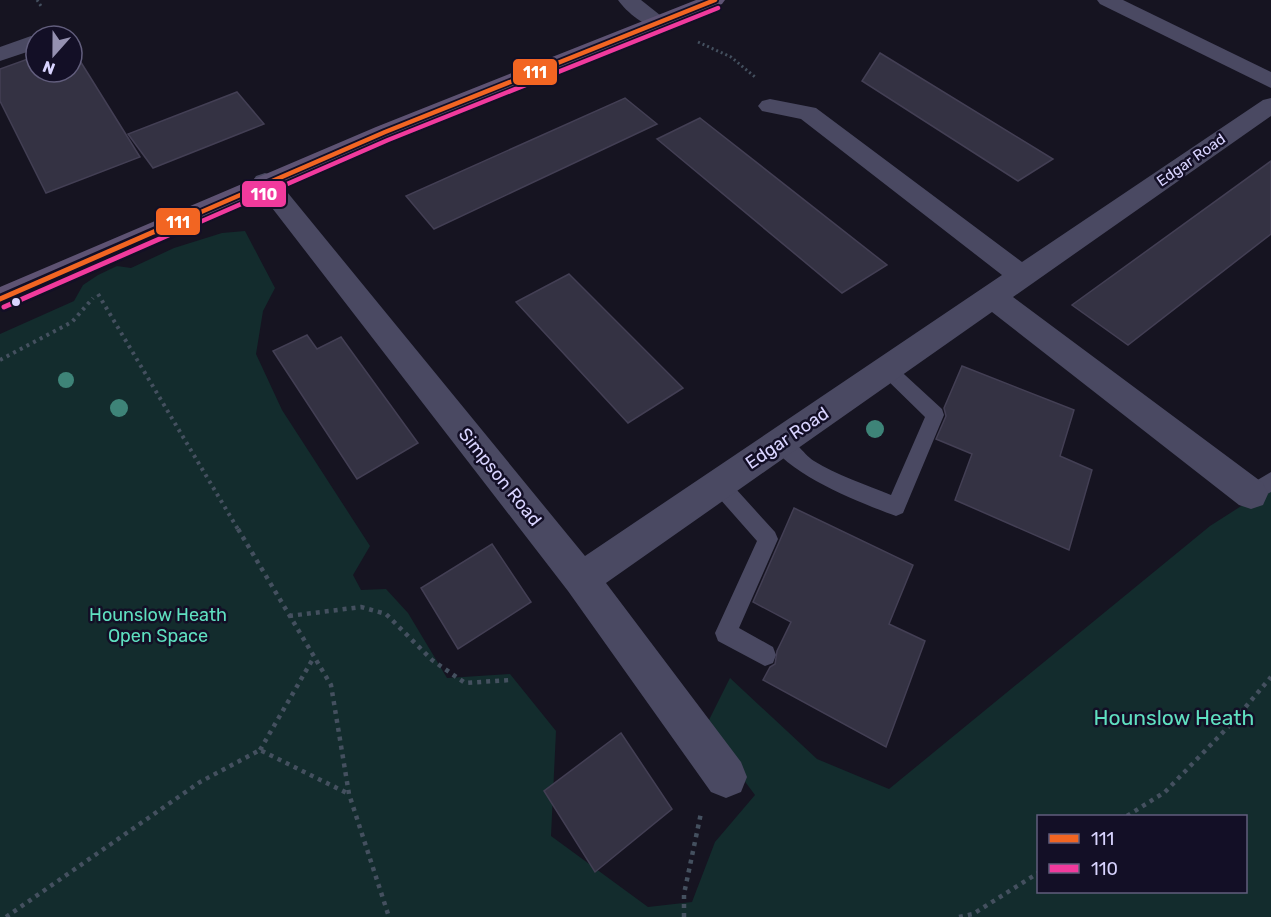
<svg xmlns="http://www.w3.org/2000/svg" width="1271" height="917" font-family="Rubik,sans-serif">
<rect width="100%" height="100%" fill="#161421"/>
<path fill="#132c2d" fill-rule="evenodd" d="M245,231L275,288L263,311L256,354L282,410L370,546L353,575L361,590L386,589L408,613L447,678L510,674L556,731L551,836L648,907L692,902L715,842L755,795L705,728L730,678L817,759L889,789L1210,526L1271,487V917H0V334L74,301L83,285L98,275L117,266L131,268L174,248L222,233ZM1038,816H1246V892H1038Z"/>
<g fill="#343243" stroke="#433f54" stroke-width="1.5">
<path d="M72,48L140,157L46,193L0,101V69L36,56V72H72Z"/>
<path d="M880,53L1053,159L1018,181L862,81Z"/>
<path d="M237,92L264,124L153,168L128,134Z"/>
<path d="M625,98L657,124L434,229L406,196Z"/>
<path d="M700,118L887,265L842,293L657,139Z"/>
<path d="M1271,161V234L1128,345L1072,305Z"/>
<path d="M569,274L683,388L628,423L516,302Z"/>
<path d="M307,335L317,349L341,337L418,443L357,479L273,351Z"/>
<path d="M962,366L1074,410L1060,456L1092,470L1069,550L955,500L972,454L936,439L946,416L944,408Z"/>
<path d="M794,508L913,565L889,624L925,641L886,747L763,680L770,667L775,664L777,651L791,622L753,602Z"/>
<path d="M492,544L531,602L458,649L421,588Z"/>
<path d="M621,733L672,809L595,872L544,791Z"/>
</g>
<g fill="none" stroke-linecap="round" stroke-linejoin="round">
<g stroke="#44505f" stroke-width="3" stroke-dasharray="2 3" stroke-linecap="butt">
<path d="M37,0L41,6"/>
<path d="M698,42L731,57L755,77"/>
</g>
<g stroke="#44505f" stroke-width="4" stroke-dasharray="3 4.5" stroke-linecap="butt">
<path d="M98,294L239,531"/>
<path d="M0,360L72,322L93,298"/>
</g>
<g stroke="#44505f" stroke-width="4.5" stroke-dasharray="4 5" stroke-linecap="butt">
<path d="M238,529L331,685L349,794L389,917"/>
<path d="M289,616L361,607L386,614L432,660L465,683L510,680"/>
<path d="M260,750L314,657"/>
<path d="M1127,816L1165,792L1232,723L1271,677"/>
<path d="M6,917L200,782L260,750L349,794"/>
<path d="M684,917V894L701,813"/>
<path d="M959,917L973,914L1038,873"/>
</g>
<g fill="#4a4962" fill-rule="evenodd">
<path d="M887,362L893,364L942,409L944,415L903,513L896,516C863,504 786,474 770,442L773,436C791,430 801,453 814,461C836,475 867,485 891,495L925,417L881,374L878,369L881,364Z"/>
<path d="M1271,472V492L1251,503L1244,500L1241,494L1244,488Z"/>
<path d="M719,475L726,478L775,532L778,539L739,628L773,647L776,655L773,663L765,666L718,641L715,633L757,541L712,490L709,484L712,478Z"/>
</g>
<g fill="#4a4962" fill-rule="evenodd">
<path d="M618,0H641L670,23L667,28C650,32 627,13 618,0Z"/>
<path d="M1097,0H1123L1271,72V88L1100,4Z"/>
<path d="M31,36L36,38V49L0,61V47Z"/>
<path d="M1271,98V116L1013,297L1263,483L1268,494L1263,505L1251,509L1239,505L992,312L606,583L741,762L747,777L741,792L726,798L711,792L568,591L252,182L256,176L265,173L274,176L585,556L1002,275L801,119L762,111L758,106L762,101L770,99L816,108L1022,262L1263,100Z"/>
</g>
<path fill="#5e5373" fill-rule="evenodd" d="M696,0H725L722,4L394,137L0,310V287L376,127Z"/>
<defs>
<path id="bus-1-far1" d="M155,232L385,132L715,0"/>
<path id="bus-1" d="M0,299L158,230"/>
<path id="bus-2-far1" d="M177,232L388,140L718,8"/>
<path id="bus-2" d="M4,307L180,230"/>
</defs>
<use href="#bus-1-far1" stroke="#130f26" stroke-width="8"/>
<use href="#bus-1" stroke="#130f26" stroke-width="10"/>
<use href="#bus-2-far1" stroke="#130f26" stroke-width="8"/>
<use href="#bus-2" stroke="#130f26" stroke-width="10"/>
<use href="#bus-1-far1" stroke="#f26522" stroke-width="4.5"/>
<use href="#bus-1" stroke="#f26522" stroke-width="5"/>
<use href="#bus-2-far1" stroke="#f13a9d" stroke-width="4.5"/>
<use href="#bus-2" stroke="#f13a9d" stroke-width="5"/>
</g>
<g fill="#3e8478">
<circle cx="66" cy="380" r="8"/>
<circle cx="119" cy="408" r="9"/>
<circle cx="875" cy="429" r="9"/>
</g>
<circle fill="#d9d4ff" stroke="#130f26" stroke-width="2" cx="16" cy="302" r="5"/>
<g text-anchor="middle" stroke-width="5" stroke-linejoin="round" paint-order="stroke">
<g font-size="15" fill="#d9d4ff" stroke="#130f26">
<text transform="translate(1191 160) rotate(-35)" y="5">Edgar Road</text>
</g>
<g font-size="18" fill="#d9d4ff" stroke="#130f26">
<text transform="translate(787 438) rotate(-34)" y="6">Edgar Road</text>
<text transform="translate(500 477) rotate(51)" y="6">Simpson Road</text>
</g>
<g font-size="18" fill="#5fe0c0" stroke="#130f26">
<text x="158" y="621">Hounslow Heath<tspan x="158" dy="21">Open Space</tspan></text>
</g>
<g font-size="21" fill="#5fe0c0" stroke="#130f26">
<text x="1174" y="725">Hounslow Heath</text>
</g>
</g>
<g stroke="#130f26" stroke-width="2">
<rect x="512" y="58" width="46" height="28" rx="6" fill="#f26522"/>
<rect x="241" y="180" width="46" height="28" rx="6" fill="#f13a9d"/>
<rect x="155" y="207" width="46" height="29" rx="6" fill="#f26522"/>
</g>
<g font-size="16" text-anchor="middle" font-weight="bold" fill="#fff">
<text x="535" y="78">111</text>
<text x="264" y="200">110</text>
<text x="178" y="228">111</text>
</g>
<rect x="1037" y="815" width="210" height="78" fill="#130f26" stroke="#625e7d" stroke-width="1.5"/>
<rect x="1049" y="834" width="30" height="9" fill="#f26522" stroke="#625e7d" stroke-width="1.5"/>
<text x="1091" y="845" font-size="18" fill="#d9d4ff">111</text>
<rect x="1049" y="864" width="30" height="9" fill="#f13a9d" stroke="#625e7d" stroke-width="1.5"/>
<text x="1091" y="875" font-size="18" fill="#d9d4ff">110</text>
<g transform="translate(54 54) rotate(201)"><circle r="28" fill="#130f26" stroke="#625e7d" stroke-width="1.5"/>
<path d="M0-4.5L10 22L0 15L-10 22Z" fill="#9591b1"/>
<text y="-9" font-size="16" font-weight="bold" text-anchor="middle" fill="#d9d4ff">N</text>
</g>
</svg>
